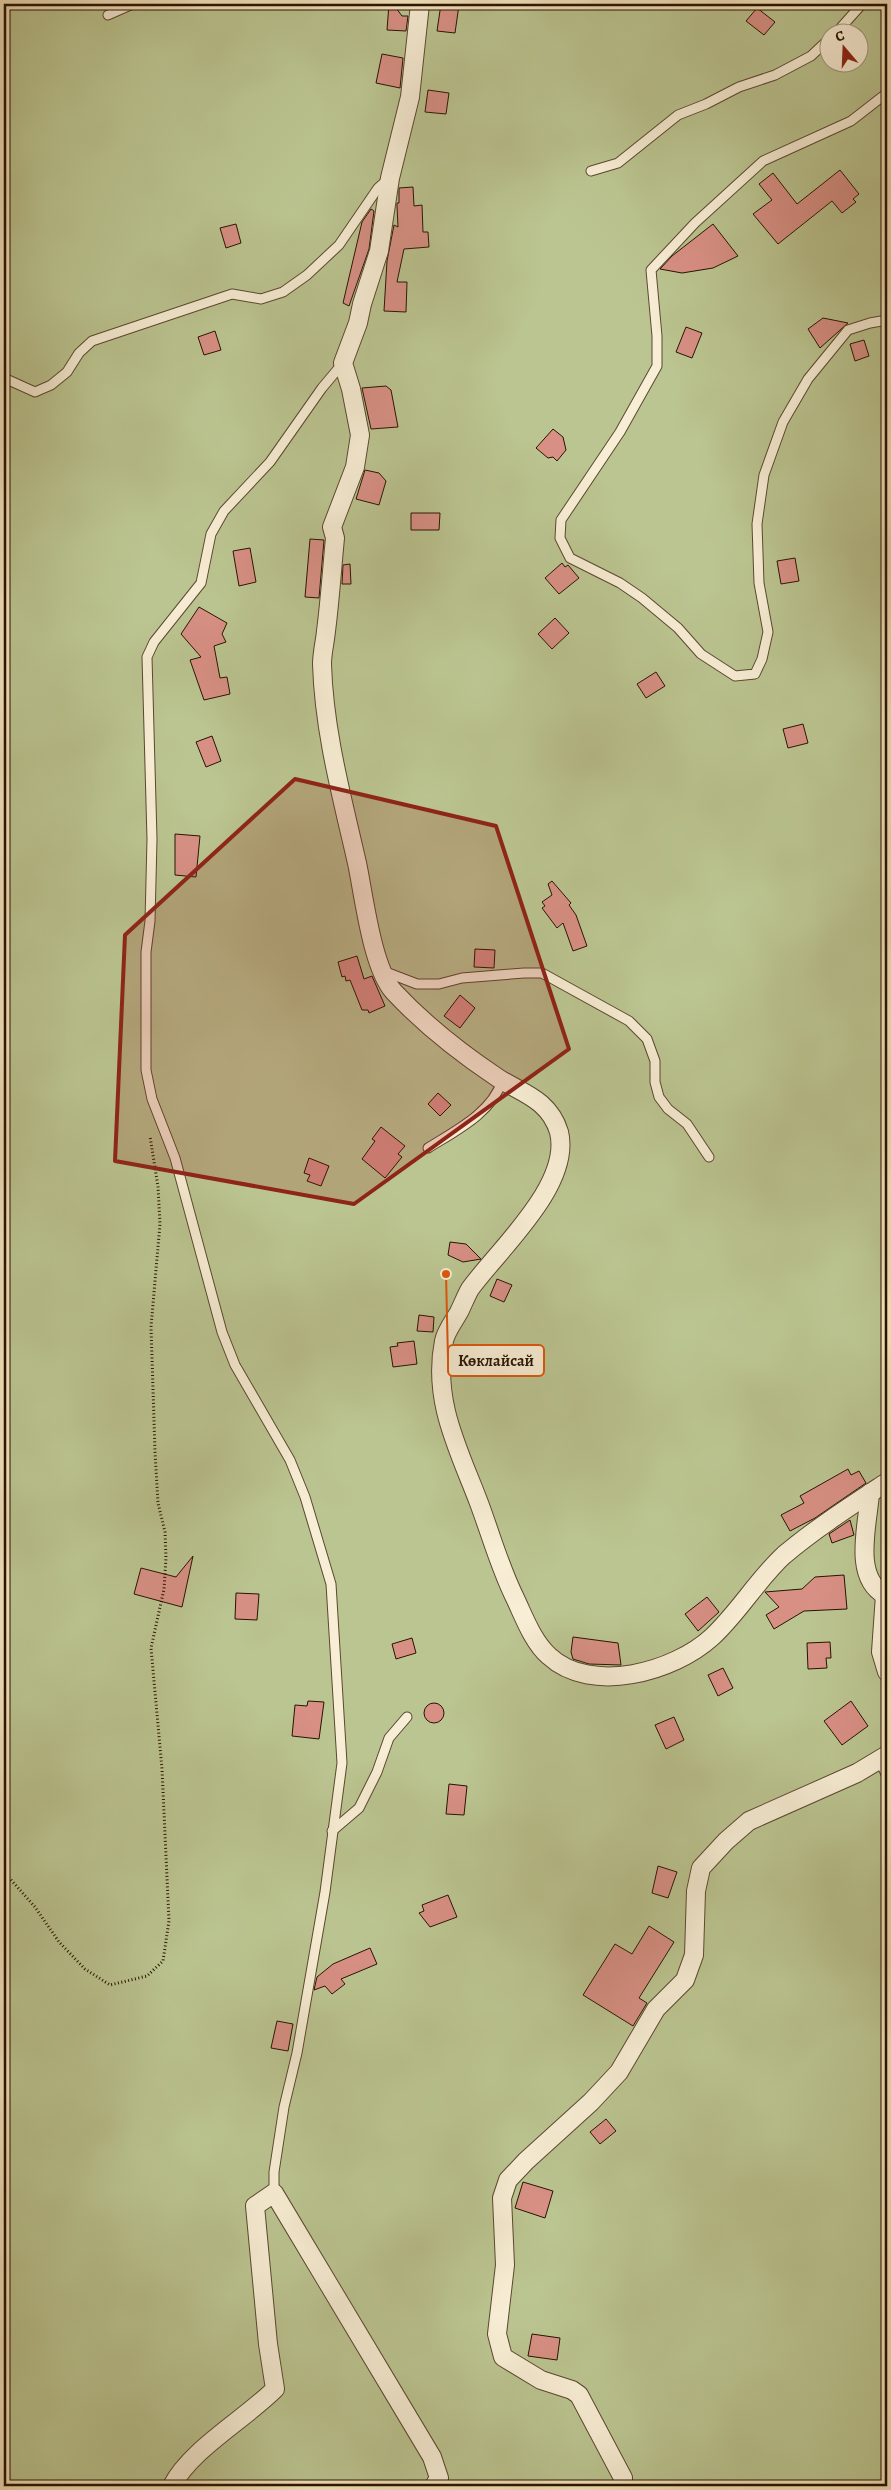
<svg xmlns="http://www.w3.org/2000/svg" width="891" height="2490" font-family="Alegreya,serif">
<rect width="100%" height="100%" fill="#f5e5be"/>
<filter id="stains"><feTurbulence type="fractalNoise" baseFrequency=".004" numOctaves="4"/><feColorMatrix values="0 0 0 0 .2 0 0 0 0 .09 0 0 0 0 .02 0 0 0 .5 -.17"/></filter>
<radialGradient id="worn" r=".72"><stop offset=".6" stop-color="#630" stop-opacity="0"/><stop offset="1" stop-color="#630" stop-opacity=".3"/></radialGradient>
<path fill="#bbc591" stroke="#716c48" fill-rule="evenodd" d="M4,4H887V2486H4ZM828,32H858V62H828Z"/>
<g fill="#d89085" stroke="#271300">
<path d="M389,4H393L402,16H408L406,31L387,30Z"/>
<path d="M441,4L459,5L455,33L437,31Z"/>
<path d="M757,8L775,22L764,35L746,21Z"/>
<path d="M382,54L403,58L400,88L376,83Z"/>
<path d="M428,90L449,93L446,114L425,112Z"/>
<path d="M840,170L859,194L853,199L856,202L842,213L832,201L778,244L753,214L772,200L759,184L773,173L797,204Z"/>
<path d="M413,187L414,206L422,205L423,232H428L429,247L404,249L397,282H407L406,312L384,311L387,261L394,225L398,227L397,206V203H399V188Z"/>
<path d="M371,209L374,211L369,249L349,306L343,303L362,222Z"/>
<path d="M236,224L241,243L226,248L220,228Z"/>
<path d="M713,224L738,256L713,268L682,273L660,269L672,256Z"/>
<path d="M823,318L848,323L820,348L808,329Z"/>
<path d="M686,327L702,333L692,358L676,352Z"/>
<path d="M215,331L221,350L204,355L198,337Z"/>
<path d="M864,340L869,356L855,361L850,344Z"/>
<path d="M386,386L391,390L398,427L371,429L362,388Z"/>
<path d="M553,429L563,437L566,450L557,461L553,457L548,458L536,448Z"/>
<path d="M365,470L379,473L386,481L379,505L356,499Z"/>
<path d="M411,513H440L439,530H411Z"/>
<path d="M310,539L324,540L319,598L305,597Z"/>
<path d="M250,548L256,582L239,586L233,551Z"/>
<path d="M795,558L799,581L781,584L777,561Z"/>
<path d="M562,563L565,567L568,565L579,578L559,594L545,578Z"/>
<path d="M350,564L351,584H342L343,565Z"/>
<path d="M199,607L227,623L222,634L226,642L214,646L220,678L227,677L230,694L204,700L190,660L201,657L181,634Z"/>
<path d="M555,618L569,633L552,649L538,634Z"/>
<path d="M656,672L665,686L646,698L637,684Z"/>
<path d="M803,724L808,743L788,748L783,729Z"/>
<path d="M212,736L221,761L206,767L196,742Z"/>
<path d="M175,834L200,836L196,877L175,875Z"/>
<path d="M552,881L571,903L569,905L576,915L587,946L573,951L563,923L557,928L542,908L545,906L542,902L552,895L548,884Z"/>
<path d="M475,949L495,950L494,968L474,967Z"/>
<path d="M357,956L364,979L372,976L385,1006L369,1013L368,1010H362L350,980L346,981L345,976L342,977L338,962Z"/>
<path d="M460,995L475,1008L460,1028L444,1016Z"/>
<path d="M438,1093L451,1105L440,1116L428,1104Z"/>
<path d="M381,1127L405,1146L398,1154L402,1157L385,1178L362,1159L375,1141L372,1139Z"/>
<path d="M309,1158L329,1166L321,1186L307,1181L310,1175L304,1173Z"/>
<path d="M450,1242L466,1244L481,1259L463,1262L448,1255Z"/>
<path d="M497,1279L512,1285L504,1302L490,1296Z"/>
<path d="M419,1315L434,1317L433,1332L417,1331Z"/>
<path d="M414,1341L417,1364L393,1367L390,1347L398,1346L397,1343Z"/>
<path d="M848,1469L851,1475L859,1471L866,1483L815,1518L790,1531L781,1515L804,1503L800,1496Z"/>
<path d="M850,1520L854,1535L832,1543L829,1534Z"/>
<path d="M193,1556L182,1607L134,1594L141,1568L176,1577Z"/>
<path d="M844,1575L847,1609L804,1611L774,1629L766,1615L779,1607L765,1592L802,1589L815,1577Z"/>
<path d="M236,1593L259,1594L257,1620L235,1619Z"/>
<path d="M707,1597L719,1612L698,1631L685,1614Z"/>
<path d="M573,1637L618,1643L621,1665L589,1664L573,1659L571,1652Z"/>
<path d="M412,1638L416,1653L396,1659L392,1644Z"/>
<path d="M830,1642L831,1658H826L827,1668L808,1669L807,1643Z"/>
<path d="M723,1668L733,1688L718,1696L708,1675Z"/>
<path d="M308,1701L324,1702L319,1739L292,1736L295,1705L307,1706Z"/>
<path d="M851,1701L868,1726L842,1745L824,1721Z"/>
<circle cx="434" cy="1713" r="10"/>
<path d="M674,1717L684,1740L666,1749L655,1725Z"/>
<path d="M449,1784L467,1786L464,1815L446,1814Z"/>
<path d="M658,1866L677,1872L668,1898L652,1893Z"/>
<path d="M448,1895L457,1917L430,1927L419,1913L424,1911L422,1905Z"/>
<path d="M649,1926L674,1942L639,1998L647,2003L633,2026L583,1995L615,1944L632,1954Z"/>
<path d="M370,1948L377,1964L341,1979L345,1984L332,1994L325,1986L314,1990L317,1977L333,1964Z"/>
<path d="M277,2021L293,2024L288,2051L271,2048Z"/>
<path d="M606,2119L616,2131L600,2144L590,2132Z"/>
<path d="M523,2182L553,2191L545,2218L515,2208Z"/>
<path d="M532,2334L560,2338L557,2360L528,2356Z"/>
</g>
<g fill="none" stroke-linecap="round" stroke-linejoin="round">
<defs>
<g id="service">
<path d="M108,15L133,4"/>
<path d="M837,32L862,4"/>
<path d="M887,93L851,121L763,161L695,223L651,270L657,336V366L620,432L561,520L560,538L570,558L620,583L642,598L678,628L701,654L735,676L755,674L762,659L768,632L759,583L757,524L764,475L783,422L808,379L848,330L870,323L887,320"/>
<path d="M591,171L618,163L678,115L706,104L739,87L775,75L811,56L828,40"/>
<path d="M4,378L35,392L51,385L67,372L79,353L92,341L232,294L261,299L283,292L307,275L339,245L378,188L388,179"/>
<path d="M383,971L417,984H439L462,978L524,973H542L629,1021L647,1039L655,1061V1082L659,1097L668,1109L687,1124L709,1157"/>
<path d="M428,1148C455,1131 492,1113 502,1081"/>
<path d="M879,1760L887,1776"/>
<path d="M332,1831L359,1808L377,1772L389,1738L407,1717"/>
<path d="M274,2193V2172L284,2107L297,2053L325,1892L342,1763L331,1584L305,1497L290,1460L235,1365L222,1332L175,1158L152,1099L146,1070V952L150,921L152,839L147,657L154,642L201,583L211,534L224,511L270,462L322,388L343,363"/>
</g>
<g id="minor">
<path d="M420,4L410,97L390,178L379,251L362,304L358,323L343,363L351,389L360,435L355,467L332,527L335,538C332,569 330,600 326,631C325,642 322,653 322,664C324,732 342,797 357,863C364,896 372,968 394,992C424,1024 462,1054 498,1078C512,1087 528,1093 541,1104C549,1111 556,1122 559,1132C572,1185 498,1250 470,1289C466,1296 463,1304 459,1312C454,1321 446,1331 444,1341C432,1401 459,1450 479,1503C491,1535 500,1568 515,1598C524,1617 533,1642 549,1656C591,1695 674,1672 712,1637C739,1612 757,1580 784,1555C816,1528 852,1505 887,1482"/>
<path d="M870,1493C868,1524 852,1577 885,1595"/>
<path d="M887,1593L885,1595L881,1652L887,1672"/>
<path d="M172,2486C190,2450 245,2419 275,2389L268,2344L255,2206L274,2193L432,2457L439,2478L434,2486"/>
<path d="M623,2486V2478L579,2395L572,2390L541,2380L503,2357L497,2334L505,2265L502,2198L508,2180L526,2161L591,2102L619,2072L656,2009L685,1980L694,1955L696,1891L701,1868L726,1841L749,1821L857,1773L887,1755"/>
</g>
</defs>
<use href="#service" stroke="#5a4830" stroke-width="11"/>
<use href="#minor" stroke="#5a4830" stroke-width="20"/>
<path stroke="#271300" stroke-width="3" stroke-dasharray="1 2.5" stroke-linecap="butt" d="M4,1872L35,1907L59,1942L85,1969L110,1985L147,1976L163,1961L169,1921L162,1769L151,1648L164,1589L166,1558L165,1532L158,1503L155,1452L151,1327L160,1224L158,1187L150,1136"/>
<use href="#service" stroke="#f8eed5" stroke-width="9"/>
<use href="#minor" stroke="#f8eed5" stroke-width="18"/>
</g>
<path fill="#8f2418" fill-opacity="0.2" stroke="#8f2418" stroke-width="4" stroke-linejoin="round" d="M295,779L496,826L569,1049L354,1204L115,1161L125,935Z"/>
<path fill="none" stroke="#de560b" stroke-width="2" d="M446 1274L448 1360"/>
<circle fill="#de560b" stroke="#f8eed5" stroke-width="2" cx="446" cy="1274" r="5"/>
<rect fill="#f8eed5" stroke="#de560b" stroke-width="2" x="448" y="1345" width="96" height="31" rx="5"/>
<g font-size="16" text-anchor="middle" font-weight="bold" fill="#271300">
<text x="496" y="1366">Көклайсай</text>
</g>
<rect width="891" height="2490" fill="none" stroke="#f5e5be" stroke-width="20"/>
<rect x="5" y="5" width="881" height="2480" fill="none" stroke="#271300" stroke-width="2.5"/>
<rect x="10" y="10" width="871" height="2470" fill="none" stroke="#271300"/>
<g transform="translate(844 48) rotate(341)"><circle r="24" fill="#f8eed5" stroke="#a49680"/>
<path d="M0-4L9 19L0 12L-9 19Z" fill="#8f2418"/>
<text y="-8" font-size="14" font-weight="bold" text-anchor="middle" fill="#271300">С</text>
</g>
<rect width="100%" height="100%" filter="url(#stains)"/>
<rect width="100%" height="100%" fill="url(#worn)"/>
</svg>
